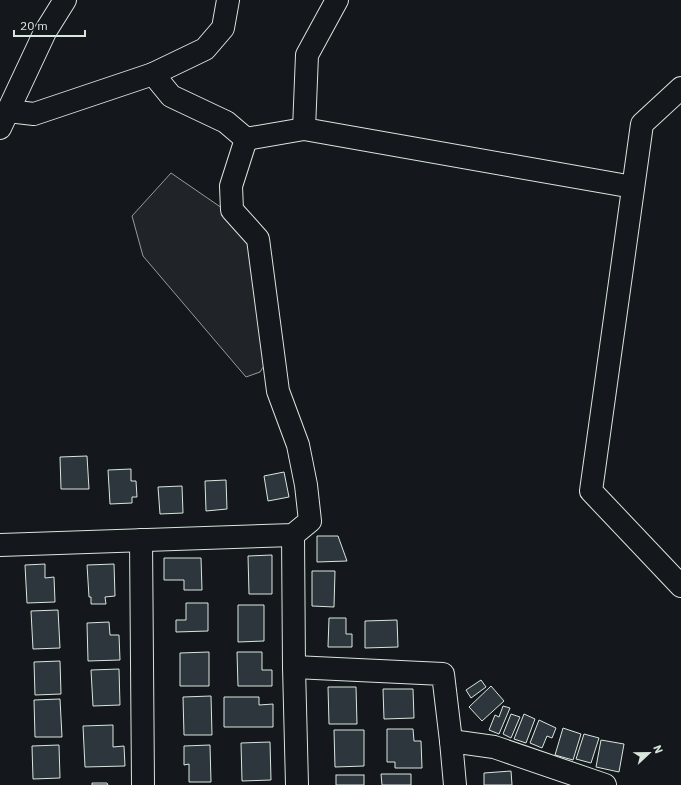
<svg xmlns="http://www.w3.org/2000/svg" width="681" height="785" font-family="'IBM Plex Sans',sans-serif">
<rect width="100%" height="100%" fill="#14181c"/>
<path fill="#202428" stroke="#939e99" d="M171,173L254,230L270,261L279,315L274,350L260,372L246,377L143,256L132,216Z"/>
<g fill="#2c363c" stroke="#d8e6dc">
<path d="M87,456L89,489H61L60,457Z"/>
<path d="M131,469V481H136L137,497H132V503L110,504L108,470Z"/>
<path d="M284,472L289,497L268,501L264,476Z"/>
<path d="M226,480L227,509L206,511L205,481Z"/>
<path d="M182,486L183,513L160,514L158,487Z"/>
<path d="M317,536H338L347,561L317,562Z"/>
<path d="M272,555V594H249L248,556Z"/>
<path d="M164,558H201L202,590H184V580H164Z"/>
<path d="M45,564V578L54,577L55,602L27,603L25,565Z"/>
<path d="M114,564L115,596L105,597L106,604H91V597H89L87,565Z"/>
<path d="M312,571H335L334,607L312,606Z"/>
<path d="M186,603H208V631L176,632V620H186Z"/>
<path d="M238,605H264V641L238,642Z"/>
<path d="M58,610L60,648L33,649L31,611Z"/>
<path d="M329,618H346V634H352V647H328Z"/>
<path d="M397,620L398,647L365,648V621Z"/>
<path d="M109,622L110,635H119L120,660L88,661L87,623Z"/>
<path d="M209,652V686H180V653Z"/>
<path d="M237,652H262V670H272V686H238Z"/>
<path d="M60,661L61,694L35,695L34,662Z"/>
<path d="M119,669L120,705L93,706L91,670Z"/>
<path d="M481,680L486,687L471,698L466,690Z"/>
<path d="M491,686L504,701L482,721L469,707Z"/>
<path d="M328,687H356L357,724H329Z"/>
<path d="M383,689H413L414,718L384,719Z"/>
<path d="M211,696L212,735H184L183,697Z"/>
<path d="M224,697H259V705L273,704V727H224Z"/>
<path d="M60,699L62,737H35L34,700Z"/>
<path d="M503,706L510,708L499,734L489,730L495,715L499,717Z"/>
<path d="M511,714L520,717L511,738L503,734Z"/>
<path d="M524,714L535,719L526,743L514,739Z"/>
<path d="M539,720L556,728L552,738L547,736L542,748L530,743Z"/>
<path d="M113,725V747L124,746L125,766L85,767L83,726Z"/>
<path d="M563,728L581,734L573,760L555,755Z"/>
<path d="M387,729H413L414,741H421L422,768H395V762H387Z"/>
<path d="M334,730H364V766L335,767Z"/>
<path d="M584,734L599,738L591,763L576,759Z"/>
<path d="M601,740L624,744L619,772L596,767Z"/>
<path d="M270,742L271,780L242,781L241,743Z"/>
<path d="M59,745L60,778L33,779L32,746Z"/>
<path d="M210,745L211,782H189V764L184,765V746Z"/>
<path d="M511,771L512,785H484V773Z"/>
<path d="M381,774H411V785H382Z"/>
<rect x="336" y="775" width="28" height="10"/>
<path d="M92,783H107L108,785H92Z"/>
</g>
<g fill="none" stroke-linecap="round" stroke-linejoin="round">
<defs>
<g id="minor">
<path d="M337,0L307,55L304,129L633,187"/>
<path d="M153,74L171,96L226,122L246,139L304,129"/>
<path d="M681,88L642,124L591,491L681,586"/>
<path d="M8,111L34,114L153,74L205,49L223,28L228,0"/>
<path d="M293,535L294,667L297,785"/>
<path d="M141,540L143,785"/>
<path d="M0,545L293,535L310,521L306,485L298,445L278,391L258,239L232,210L231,186L246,139"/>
<path d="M294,667L443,674L451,741L455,785"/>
<path d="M451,741L494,747L605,785"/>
</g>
<path id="major" d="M0,128L45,32L65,0"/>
</defs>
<use href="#minor" stroke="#d8e6dc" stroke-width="24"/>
<use href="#major" stroke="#d8e6dc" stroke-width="24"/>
<use href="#minor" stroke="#14181c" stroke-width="22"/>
<use href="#major" stroke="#14181c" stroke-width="22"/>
</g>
<g transform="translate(649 753) rotate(68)" stroke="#14181c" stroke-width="3" paint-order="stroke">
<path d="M0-3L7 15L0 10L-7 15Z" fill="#d8e6dc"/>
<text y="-6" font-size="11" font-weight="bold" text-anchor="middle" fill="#d8e6dc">N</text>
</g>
<path d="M14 30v6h71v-6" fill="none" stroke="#d8e6dc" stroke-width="2"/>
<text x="20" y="30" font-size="12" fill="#d8e6dc" stroke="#14181c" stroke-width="3" paint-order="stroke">20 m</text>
</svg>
